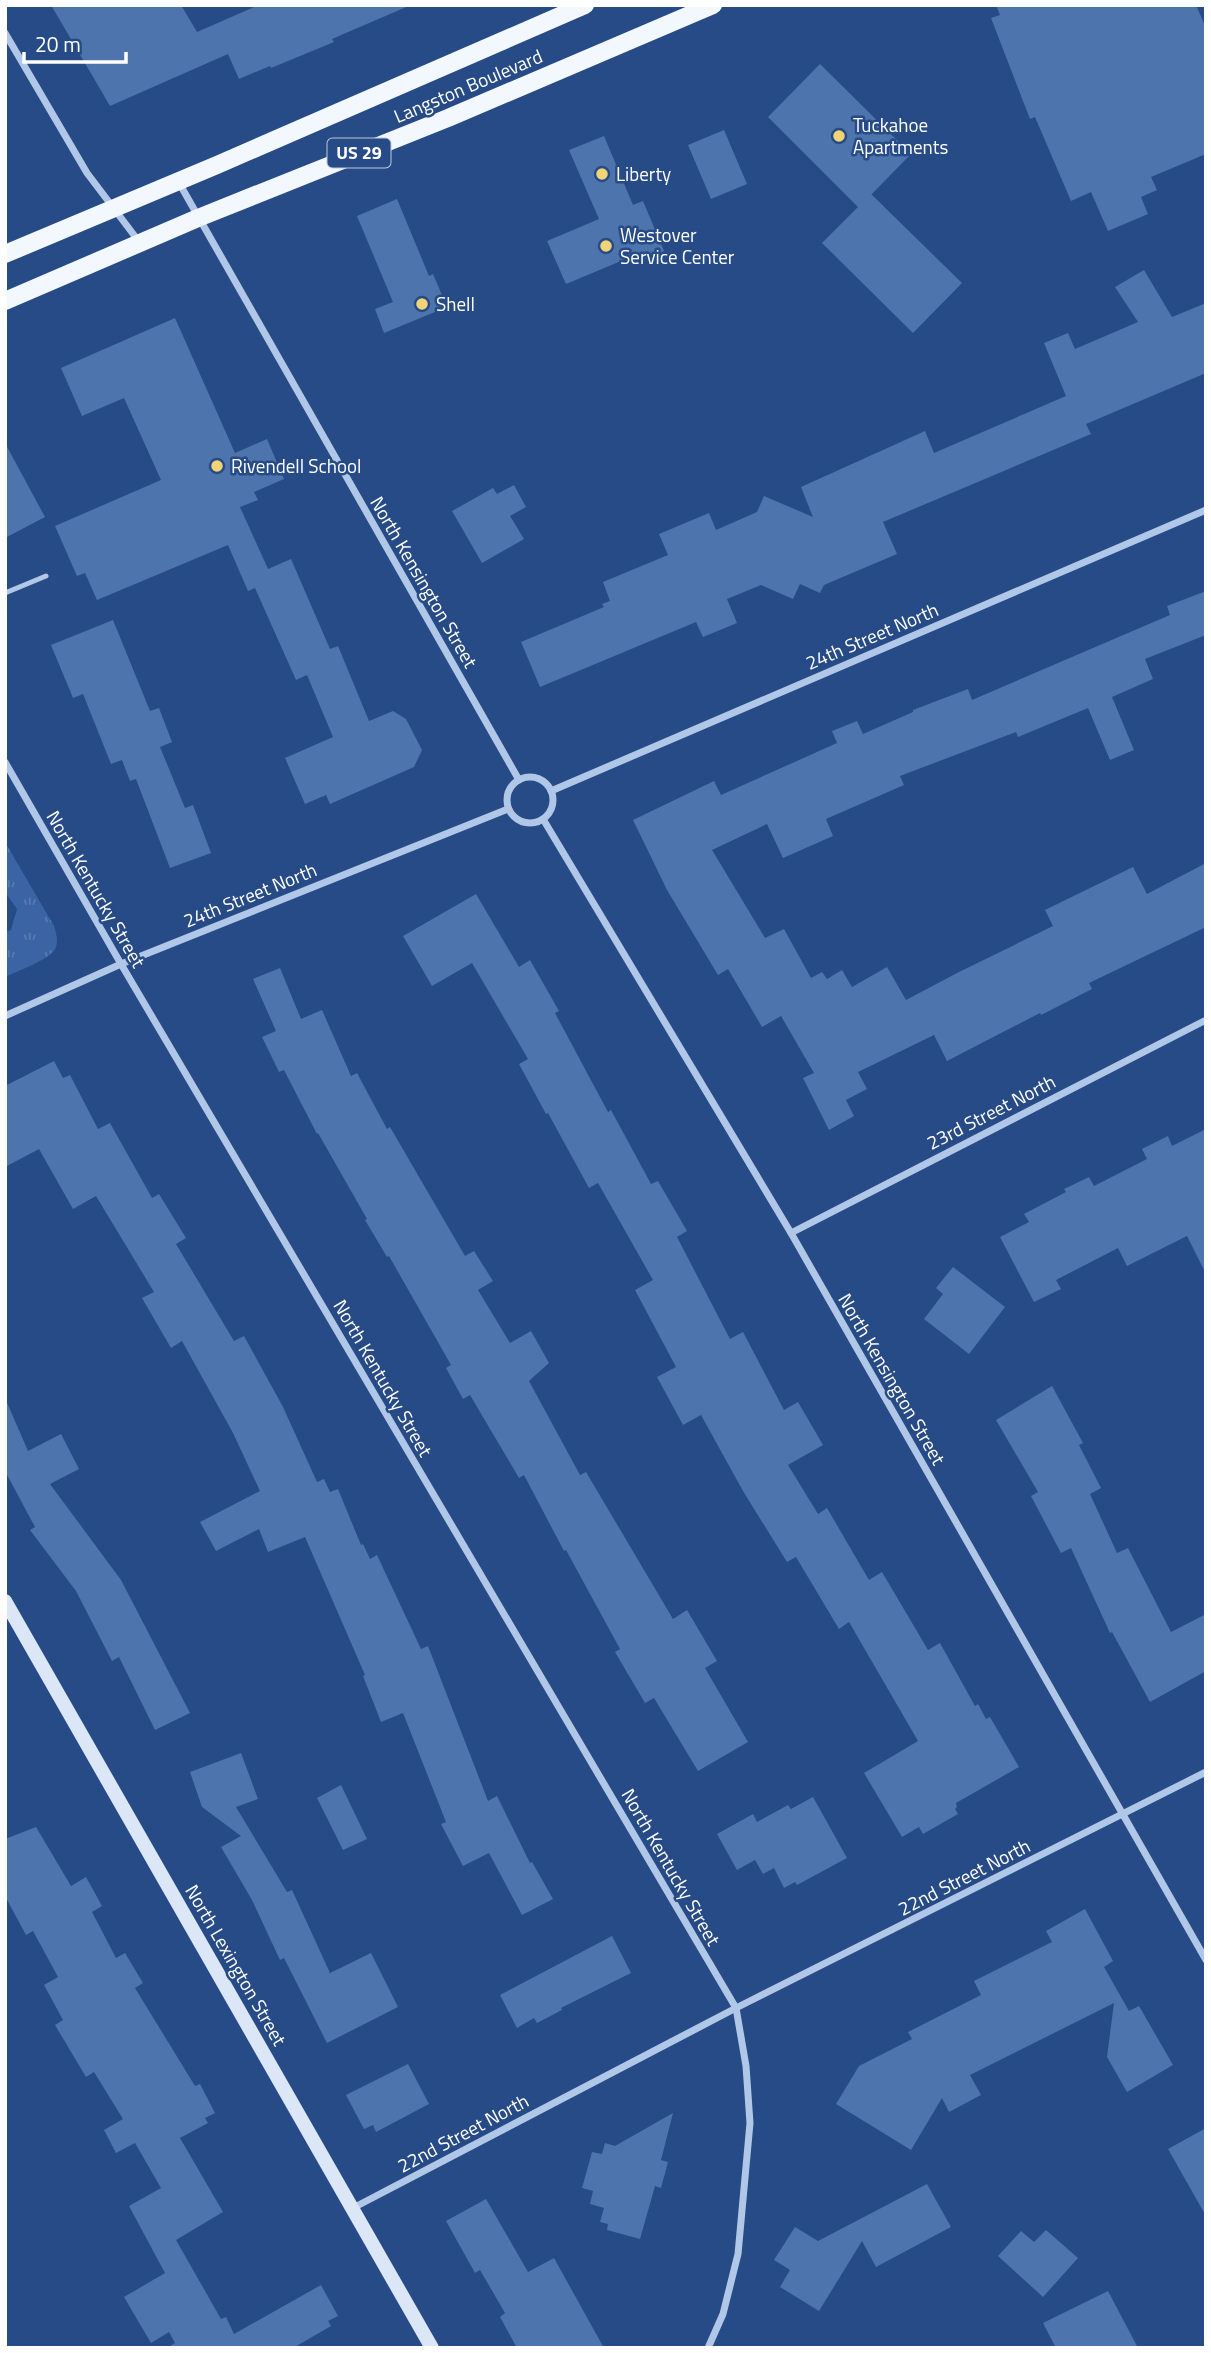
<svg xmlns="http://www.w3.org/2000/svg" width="1211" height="2353" font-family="'Titillium Web',sans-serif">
<defs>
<pattern id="grass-tufts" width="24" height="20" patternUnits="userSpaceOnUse" patternTransform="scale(1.75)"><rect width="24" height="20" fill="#3a64a3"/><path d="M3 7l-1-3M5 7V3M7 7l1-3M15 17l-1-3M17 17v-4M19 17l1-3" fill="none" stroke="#587bb1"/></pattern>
</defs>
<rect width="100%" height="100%" fill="#264b86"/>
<path fill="url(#grass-tufts)" d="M5,842L54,926C56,933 59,942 55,949C49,960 17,971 5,977V932L11,930L17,909L5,892Z"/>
<g fill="#4e74ae">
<path d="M51,5H181L197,32L259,5H411L332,39L334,42L271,68L270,66L239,79L228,54L110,106Z"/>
<path d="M996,5H1196L1206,28V154L1151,177L1157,190L1141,197L1148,214L1108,231L1091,192L1071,201L1035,117L1030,119L991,18L1000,15Z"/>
<path d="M820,64L911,154L867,199L871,194L962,283L913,333L822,243L858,207L768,117Z"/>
<path d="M724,130L747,184L711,199L688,145Z"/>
<path d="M604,136L633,205L643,201L664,251L636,263L633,256L566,284L547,241L599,219L569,150Z"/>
<path d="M397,199L429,276L433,274L447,307L384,333L375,309L393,302L357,216Z"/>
<path d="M1144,270L1172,317L1206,303V373L1086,424L1091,434L883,522L897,554L824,585L820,593L800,584L793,599L761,585L727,599L737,623L703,637L696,622L540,687L521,642L604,607L602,604L610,601L603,582L668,555L659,534L709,513L716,530L757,512L764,496L813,517L801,487L925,431L934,453L1066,396L1044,343L1068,333L1075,349L1138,322L1115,287Z"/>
<path d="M175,318L235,453L267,439L284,479L254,492L258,500L240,507L268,569L291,559L330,649L338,646L369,721L393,711L406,719L422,750L414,767L330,804L326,795L305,804L285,758L333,737L307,675L296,680L255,588L248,591L228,545L97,600L85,573L77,576L55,526L161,480L124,398L82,416L61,368Z"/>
<path d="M5,443L45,517L5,538Z"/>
<path d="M514,485L526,507L510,516L524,539L482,563L452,511L493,488L497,494Z"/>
<path d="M1206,591V635L1145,659L1153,679L1112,697L1134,750L1110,760L1088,708L1018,737L1016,732L900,776L904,785L826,819L833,836L783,858L767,824L712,850L765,938L784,929L811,978L822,972L827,979L842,970L852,987L887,967L906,1000L959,972L1053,926L1045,910L1133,867L1147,894L1206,863V927L1089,983L1092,989L1041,1015L1040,1013L947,1061L934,1035L858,1072L867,1089L846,1100L854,1116L829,1130L803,1078L814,1073L781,1016L762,1027L728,969L718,975L667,890L633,820L714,781L721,795L837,743L832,731L857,721L863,734L913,712V710L968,689L972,700L1170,615L1167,606Z"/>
<path d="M113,620L150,711L159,708L172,742L160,747L185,808L193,805L211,853L170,868L136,779L130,781L122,760L111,764L83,694L73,698L51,645Z"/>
<path d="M476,894L519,967L530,960L559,1011L555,1013L608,1112L611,1110L651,1184L658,1181L687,1231L677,1237L730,1339L743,1332L784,1410L798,1402L823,1445L788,1465L818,1514L827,1508L869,1580L882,1572L928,1650L940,1643L975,1706L978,1704L986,1719L990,1717L1019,1767L956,1803L957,1807L955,1809L958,1814L923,1834L919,1827L902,1837L864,1773L918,1741L849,1622L839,1629L796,1557L787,1562L743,1491L701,1415L683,1425L657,1377L676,1367L635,1290L653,1280L598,1183L589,1188L548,1113L546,1114L519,1064L528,1059L472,963L432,986L403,936Z"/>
<path d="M280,968L301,1019L322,1010L351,1076L357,1073L387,1129L390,1127L465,1256L474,1251L493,1281L478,1290L510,1343L531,1331L549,1363L529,1381L580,1475L586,1472L673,1619L687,1610L717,1661L705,1668L748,1742L698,1771L654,1698L645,1703L615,1652L620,1649L566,1550L564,1551L524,1475L519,1478L470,1395L463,1399L446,1368L451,1365L389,1256L387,1257L365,1220L367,1219L318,1133L317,1134L284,1070L279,1072L262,1037L276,1031L253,979Z"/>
<path d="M54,1061L63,1078L70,1075L98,1129L110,1123L152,1198L159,1194L186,1238L176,1244L234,1341L244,1336L283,1407L317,1482L324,1479L330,1492L338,1489L361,1545L363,1544L370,1559L377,1555L421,1649L428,1646L488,1801L497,1796L530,1863L532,1862L553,1899L522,1915L489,1853L463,1866L441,1824L446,1822L403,1713L381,1722L363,1676L365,1675L305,1537L268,1552L259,1529L216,1551L200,1522L260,1491L233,1433L182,1341L171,1348L142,1298L154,1292L96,1196L73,1209L39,1149L5,1167V1086Z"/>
<path d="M1206,1129V1274L1187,1236L1127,1266L1118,1248L1056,1280L1061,1289L1034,1302L1000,1237L1029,1222L1024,1214L1066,1192L1064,1189L1089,1177L1094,1186L1147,1159L1142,1149L1168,1136L1172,1146Z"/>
<path d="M953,1267L1005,1307L969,1354L924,1319L943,1294L936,1288Z"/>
<path d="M1052,1386L1083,1443L1079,1445L1101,1488L1090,1494L1117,1553L1128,1548L1171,1632L1206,1614V1671L1150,1702L1112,1632L1110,1633L1071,1548L1061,1553L1031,1496L1038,1492L996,1420Z"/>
<path d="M5,1398L28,1451L61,1434L79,1469L50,1484L121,1580L190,1713L155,1730L119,1657L112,1661L76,1591L30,1530L35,1527L5,1471Z"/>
<path d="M241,1753L258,1799L236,1807L287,1892L292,1890L330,1973L371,1953L398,2007L327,2043L284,1958L280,1960L252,1900L221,1847L241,1836L202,1807L190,1772Z"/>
<path d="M341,1785L367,1839L343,1850L317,1798Z"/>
<path d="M813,1797L847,1858L797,1885L795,1882L784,1888L774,1868L763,1874L755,1860L737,1870L717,1834L753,1814L757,1822L788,1805L791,1809Z"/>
<path d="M36,1827L71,1886L86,1877L102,1906L92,1912L116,1958L125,1953L143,1983L135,1988L195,2086L200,2084L215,2113L205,2118L208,2123L180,2138L223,2212L176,2240L221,2319L226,2317L234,2334L321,2285L338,2316L328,2321L331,2326L293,2348H167L175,2343L169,2332L151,2343L124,2297L165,2273L129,2206L161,2188L135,2143L116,2153L104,2130L123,2119L94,2072L86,2077L55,2025L63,2020L44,1985L58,1977L33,1931L26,1935L5,1896V1839Z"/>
<path d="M1085,1909L1113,1961L1104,1967L1129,2011L1139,2006L1173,2065L1127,2092L1107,2057L1114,2003L970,2075L981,2095L949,2112L942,2098L911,2150L836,2104L859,2066L912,2039L908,2032L981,1995L974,1981L1052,1942L1046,1931Z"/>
<path d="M612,1936L631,1973L561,2008L562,2010L537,2023L534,2018L517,2028L500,1995Z"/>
<path d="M408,2064L429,2104L376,2132L373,2125L364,2129L346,2095Z"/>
<path d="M673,2113L661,2160L668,2162L661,2188L655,2186L640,2239L607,2230L608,2224L600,2222L604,2208L590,2204L593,2191L582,2188L592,2152L602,2154L605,2143L615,2146Z"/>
<path d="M1206,2128V2216L1168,2149Z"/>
<path d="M927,2184L951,2227L876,2267L862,2241L819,2311L780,2287L790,2270L774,2260L795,2227L818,2241Z"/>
<path d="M486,2199L528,2272L554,2258L604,2348H517L500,2317L505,2313L480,2270L475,2273L446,2221Z"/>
<path d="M1046,2230L1078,2258L1043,2297L998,2256L1021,2231L1034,2242Z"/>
<path d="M1108,2291L1138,2348H1056L1043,2323Z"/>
</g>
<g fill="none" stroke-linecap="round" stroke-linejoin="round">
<path stroke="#b1c7e8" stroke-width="5" d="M5,593L46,576"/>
<g stroke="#b1c7e8" stroke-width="7">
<path d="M5,33L87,173L140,243"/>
<path d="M178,181L519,780"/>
<path d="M5,762L121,964L736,2008L746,2066L750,2123L738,2254L723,2314L708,2348"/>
<circle cx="530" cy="800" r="23"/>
<path d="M551,791L1206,510"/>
<path d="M543,819L791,1233L1206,1960"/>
<path d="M5,1016L121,964L508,809"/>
<path d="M791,1233L1206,1020"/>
<path d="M353,2208L736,2008L1206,1772"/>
</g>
<path stroke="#dbe6f7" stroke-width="14" d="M5,1601L432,2348"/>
<g stroke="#f3f7fe" stroke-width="18">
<path d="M5,254L217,165L585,5"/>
<path d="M5,301L198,218L448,118L713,5"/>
</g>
</g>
<g fill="#f1d476" stroke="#264b86" stroke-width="2.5">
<circle cx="839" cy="136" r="7"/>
<circle cx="602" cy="174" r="7"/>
<circle cx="606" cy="246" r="7"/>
<circle cx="422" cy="304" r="7"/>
<circle cx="217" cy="466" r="7"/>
</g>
<g text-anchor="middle" stroke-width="5" stroke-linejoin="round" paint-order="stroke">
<rect fill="#264b86" stroke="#bec9db" stroke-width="2" x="327.5" y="138.5" width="63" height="29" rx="5"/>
<g font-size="18" font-weight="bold" fill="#fff">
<text x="359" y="159">US 29</text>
</g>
<g font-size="19" fill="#fff" stroke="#264b86">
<text transform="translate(468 86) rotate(-23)" y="7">Langston Boulevard</text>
<text transform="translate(424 582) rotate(60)" y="7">North Kensington Street</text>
<text transform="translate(872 636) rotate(-23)" y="7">24th Street North</text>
<text transform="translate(96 889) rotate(60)" y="7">North Kentucky Street</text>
<text transform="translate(250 895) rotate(-22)" y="7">24th Street North</text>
<text transform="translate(991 1112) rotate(-27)" y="7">23rd Street North</text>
<text transform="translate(383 1378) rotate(60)" y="7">North Kentucky Street</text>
<text transform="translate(892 1379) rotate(60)" y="7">North Kensington Street</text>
<text transform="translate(671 1867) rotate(60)" y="7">North Kentucky Street</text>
<text transform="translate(964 1877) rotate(-27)" y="7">22nd Street North</text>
<text transform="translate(236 1965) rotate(60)" y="7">North Lexington Street</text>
<text transform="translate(463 2133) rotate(-28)" y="7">22nd Street North</text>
</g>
<g font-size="19" fill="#fff" stroke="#264b86" text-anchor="start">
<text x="853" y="132">Tuckahoe<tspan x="853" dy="22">Apartments</tspan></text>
<text x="616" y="181">Liberty</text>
<text x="620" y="242">Westover<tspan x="620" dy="22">Service Center</tspan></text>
<text x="436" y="311">Shell</text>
<text x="231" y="473">Rivendell School</text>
</g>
</g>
<rect width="1211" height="2353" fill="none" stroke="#ffffff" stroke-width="14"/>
<path d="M24 52v10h102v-10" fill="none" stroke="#ffffff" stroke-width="3.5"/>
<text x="35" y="52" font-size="21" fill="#ffffff" stroke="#264b86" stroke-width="5" paint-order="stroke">20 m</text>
</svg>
